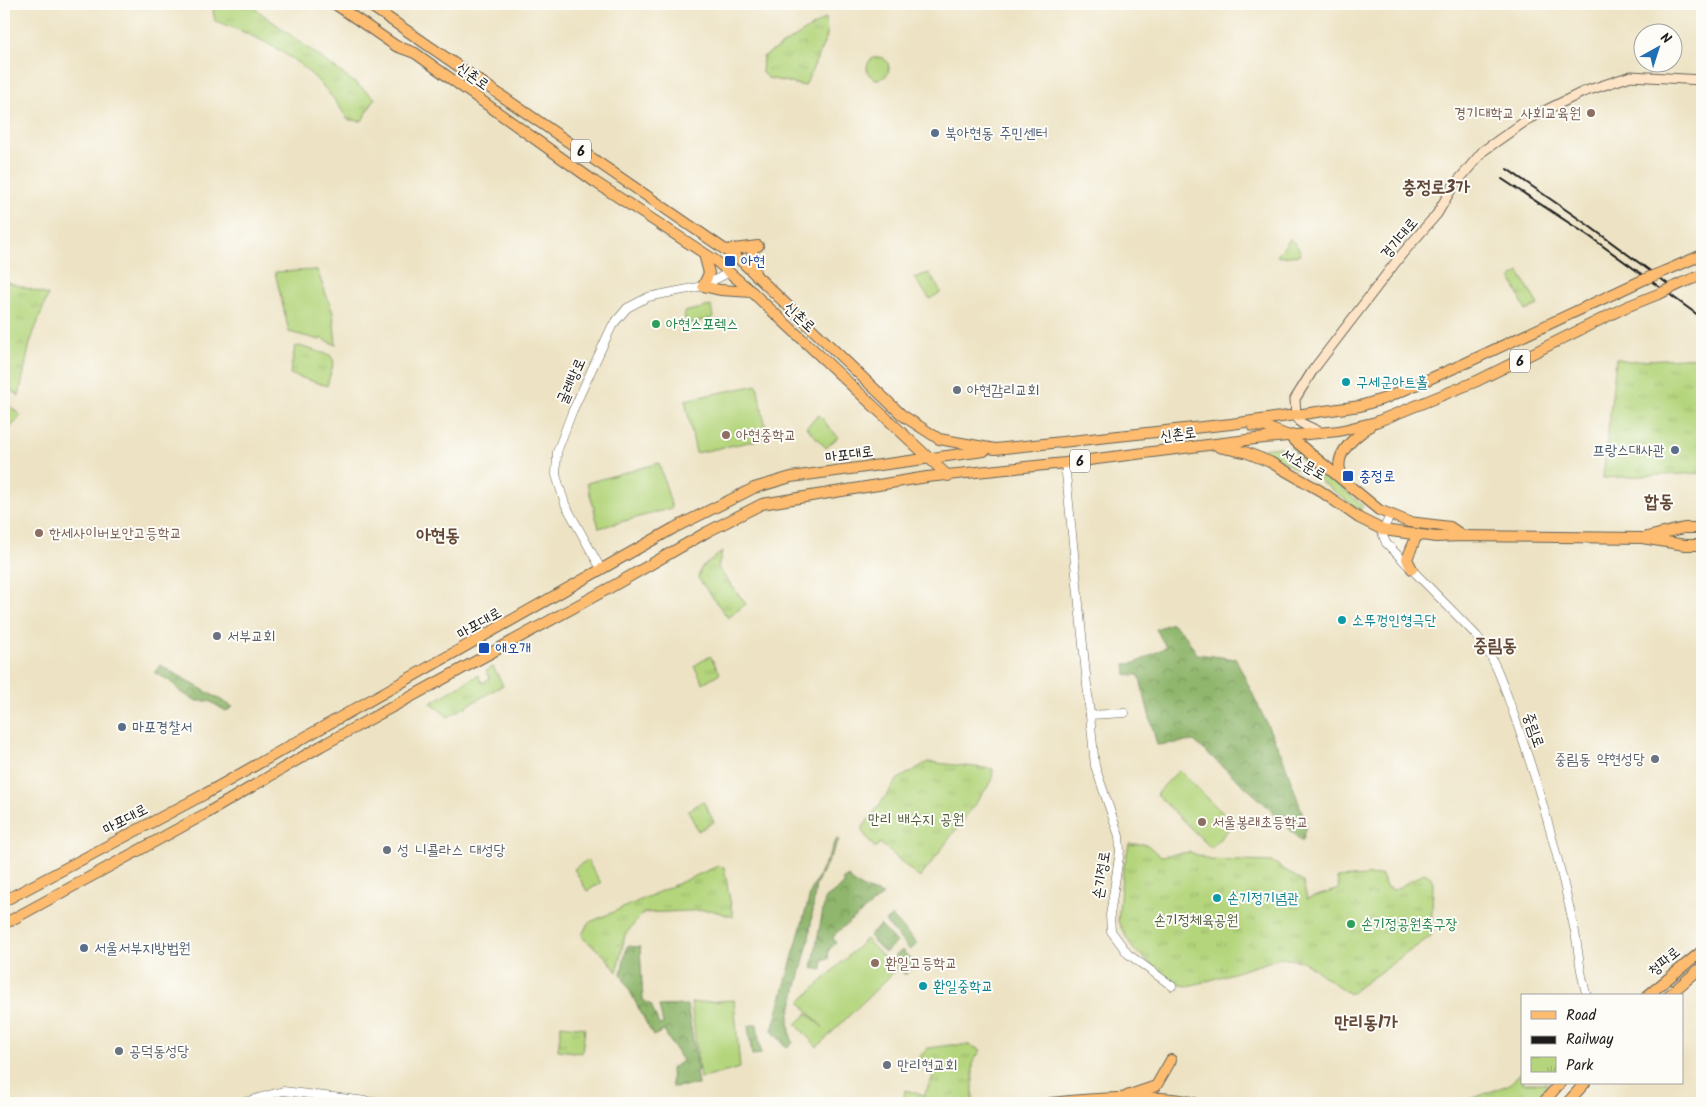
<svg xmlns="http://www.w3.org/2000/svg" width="1706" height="1107" font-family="Kalam,'Poor Story',sans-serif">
<defs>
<pattern id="forest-crowns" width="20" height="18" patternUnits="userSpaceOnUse" patternTransform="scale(1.25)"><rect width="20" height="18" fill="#8fb66c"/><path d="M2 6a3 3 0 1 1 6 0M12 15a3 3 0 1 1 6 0" fill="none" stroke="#749358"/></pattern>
<pattern id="park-tufts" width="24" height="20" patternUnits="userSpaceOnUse" patternTransform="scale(1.25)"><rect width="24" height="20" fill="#b4d57c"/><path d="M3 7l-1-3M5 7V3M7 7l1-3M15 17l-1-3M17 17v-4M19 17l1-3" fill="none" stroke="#9ab66b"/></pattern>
</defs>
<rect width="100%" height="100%" fill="#fdfcf7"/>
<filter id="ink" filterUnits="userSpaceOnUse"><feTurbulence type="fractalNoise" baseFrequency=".02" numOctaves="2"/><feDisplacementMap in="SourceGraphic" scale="10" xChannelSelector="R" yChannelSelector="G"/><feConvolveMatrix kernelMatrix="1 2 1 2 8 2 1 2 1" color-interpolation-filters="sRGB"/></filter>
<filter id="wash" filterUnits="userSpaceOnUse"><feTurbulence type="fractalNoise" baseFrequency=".0096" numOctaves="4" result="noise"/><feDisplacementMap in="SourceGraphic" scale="20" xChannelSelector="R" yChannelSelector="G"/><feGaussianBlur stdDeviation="1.12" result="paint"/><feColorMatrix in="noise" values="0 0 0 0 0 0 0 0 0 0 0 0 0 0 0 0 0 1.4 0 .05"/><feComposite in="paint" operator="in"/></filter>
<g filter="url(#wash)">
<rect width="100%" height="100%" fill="#ede3c4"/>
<g fill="#b4d57c" stroke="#68784c">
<path d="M317,270L333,313L336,345L321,338L320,340L289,332L275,272Z"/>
<path d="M711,306L713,318L686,324L684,312Z"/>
<path d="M757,385L768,438L696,453L685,400Z"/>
<path d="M819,415L838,437L826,448L806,427Z"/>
<path d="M1292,444L1363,506L1360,510L1321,482L1291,448Z"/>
<path d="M1281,447L1301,469V471L1258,449Z"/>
<path d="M659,463L672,508L599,528L587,483Z"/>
<path d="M1179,770L1234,824L1211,848L1156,794Z"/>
<path d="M587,860L601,883L587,891L574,869Z"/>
<path d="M866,939L896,970L817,1047L796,1024L808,1013L823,1028L800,1002Z"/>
<path d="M734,1000L740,1068L700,1079L691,1003Z"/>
</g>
<g fill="url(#forest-crowns)" stroke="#566944">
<path d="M1172,623L1185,635L1197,654L1236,659L1283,758L1307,826L1302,842L1267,806L1194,741L1157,745L1139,675H1126L1125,664L1136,663L1166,647L1156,629Z"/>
<path d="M160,665L233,707L226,711L209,701H197L180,692L172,682L155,673Z"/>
<path d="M837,839L839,840L816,884L809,939L789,1018L790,1034L793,1043L787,1048L772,1031L811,891Z"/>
<path d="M848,876C855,887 871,891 883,895L835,934L833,939L836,943L829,950L828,959H823L822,970L812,968L825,899L845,884L842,880Z"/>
<path d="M892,916L917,944L910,950L885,922Z"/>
<path d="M880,925L896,942L885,953L869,936Z"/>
<path d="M627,946L640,947L643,1000L651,1005L659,1025L663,1024L659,1006L687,1005L698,1070L696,1071L698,1085L672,1087L671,1069L682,1061L664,1031L653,1036L621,974Z"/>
<path d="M902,950L916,965L905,975L891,960Z"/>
<path d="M757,1024L761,1054L752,1055L748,1026Z"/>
</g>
<g fill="url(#park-tufts)" stroke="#68784c">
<path d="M218,4H249L375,98L362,121L348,120C315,66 274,42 215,21L213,11Z"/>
<path d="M826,18L827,36L805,86L768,78L762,73L763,57Z"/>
<circle cx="878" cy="68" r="11"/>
<path d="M1290,239L1298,247L1301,255L1279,257L1277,256Z"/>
<path d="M1519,272L1538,305L1526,311L1511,278Z"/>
<path d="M929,273L941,292L930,299L914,278Z"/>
<path d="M4,281L48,295L30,343L19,396L4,384Z"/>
<path d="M299,346L330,355L334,361L327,386L290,374L295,347Z"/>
<path d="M1701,357L1702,473L1603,478L1616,358L1628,361Z"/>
<path d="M4,401L21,416L4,435Z"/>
<path d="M722,552L718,568L746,604L728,618L698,578L701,568Z"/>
<path d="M710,656L720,673L703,683L694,666Z"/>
<path d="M493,667L503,685L448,717L431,703L478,675L482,683L490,678L486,671Z"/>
<path d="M928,762L993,769L992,781L920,878L880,843L875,848L861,830L898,779Z"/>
<path d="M703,801L714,822L698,831L688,810Z"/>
<path d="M1129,844H1146L1161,856L1190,852L1210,860L1273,862L1303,882L1307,899L1339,889L1337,878L1382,875L1386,887L1394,890L1424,873L1431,877L1433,884L1431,936L1349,994L1303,961L1281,958L1204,982L1188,986L1175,984L1133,949L1118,922L1122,876Z"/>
<path d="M718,866L724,867L733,917L711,910L643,913L625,935L617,972L605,956L584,939L582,935L588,923Z"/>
<path d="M561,1025L585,1028L582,1053L558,1050Z"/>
<path d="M950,1045H969L981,1050L973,1062V1101L969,1103H903L905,1090L924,1095L932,1079L934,1067L916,1061L928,1048Z"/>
<path d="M1522,1071V1083H1548L1533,1103H1461L1510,1084Z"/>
</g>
</g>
<g filter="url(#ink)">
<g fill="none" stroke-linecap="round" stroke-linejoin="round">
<defs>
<g id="tertiary">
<path d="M1065,463L1095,766L1119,836L1120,851L1110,915L1111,931L1128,954L1172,986"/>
<path d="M1390,515L1382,533L1386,543L1477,636C1496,659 1504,687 1514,715C1539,785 1559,859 1575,932C1579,954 1580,975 1587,996"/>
<path d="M601,569L565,504L556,475L557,452L572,412L612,326L627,308L648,297L703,286L728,273"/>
<path d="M1090,715L1125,713"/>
<path d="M241,1103L283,1091L383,1103"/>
</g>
<path id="secondary" d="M1320,432L1301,423L1296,416L1295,399L1313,370L1402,254L1437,214L1452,188L1483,151L1530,118L1583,92L1631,76L1702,80"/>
<g id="primary">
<path d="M335,4L396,46L415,53L595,182L716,261L752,292L948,476"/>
<path d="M368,4L740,260L902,415L939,439L995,449L1231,424L1360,406L1386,398L1468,362L1645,279"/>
<path d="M725,250L758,246"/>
<path d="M752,250L755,274"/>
<path d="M704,254L709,273L703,286L720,290L752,292"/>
<path d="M1665,271L1702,255"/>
<path d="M1682,283L1702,275"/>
<path d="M1253,426L1266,427L1289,436L1379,510L1409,522L1450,527L1463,536"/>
<path d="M1219,447L1245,452L1270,462L1319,490L1359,518L1383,530L1436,537L1463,536L1642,538L1685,545H1702"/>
<path d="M1346,481C1327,459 1353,438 1369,427"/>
<path d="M1647,537L1684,528H1702"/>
<path d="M1412,569L1407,559L1417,535"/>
<path d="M4,901L205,794L674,528L754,488L791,477L984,451"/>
<path d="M4,924L207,813L321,746L613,586L707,532L762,504L927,477L1065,463L1255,439L1339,431L1376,422L1477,381L1626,307L1661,293"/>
<path d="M1647,996L1702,951"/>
<path d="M1668,996L1702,967"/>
<path d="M1127,1096L1156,1086L1171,1060"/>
<path d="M1051,1103C1087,1099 1161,1093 1195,1103"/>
<path d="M1543,1103L1560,1083"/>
<path d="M1567,1103L1585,1083"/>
</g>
</defs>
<use href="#tertiary" stroke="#656257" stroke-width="9"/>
<use href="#secondary" stroke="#656257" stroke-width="11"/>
<use href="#primary" stroke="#656257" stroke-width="12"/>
<use href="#tertiary" stroke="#fff" stroke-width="8"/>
<use href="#secondary" stroke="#fee4c6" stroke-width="9"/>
<use href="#primary" stroke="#fdbc70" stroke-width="10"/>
<g stroke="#1c1c1c" stroke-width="2">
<path d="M1507,169L1585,223L1672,287"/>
<path d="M1502,179L1589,236L1702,318"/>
</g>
<defs>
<g id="primary-bridge">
<path d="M1645,279L1665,271"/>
<path d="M1661,293L1682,283"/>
</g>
</defs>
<use href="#primary-bridge" stroke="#656257" stroke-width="12" stroke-linecap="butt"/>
<use href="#primary-bridge" stroke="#fdbc70" stroke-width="10"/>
</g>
</g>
<g fill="#8d6e63" stroke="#fdfcf7" stroke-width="2">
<circle cx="1591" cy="113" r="5"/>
<circle cx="726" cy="435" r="5"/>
<circle cx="39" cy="533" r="5"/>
<circle cx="1202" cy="822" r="5"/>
<circle cx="875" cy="963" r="5"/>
</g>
<g fill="#5c6f8a" stroke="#fdfcf7" stroke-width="2">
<circle cx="935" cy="133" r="5"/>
<circle cx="1675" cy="450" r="5"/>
<circle cx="122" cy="727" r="5"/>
<circle cx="84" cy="948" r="5"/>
</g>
<g fill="#1a4fb4" stroke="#fdfcf7" stroke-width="2">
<rect x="724" y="255" width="12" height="12" rx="2.5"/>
<rect x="1342" y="470" width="12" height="12" rx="2.5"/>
<rect x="478" y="642" width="12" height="12" rx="2.5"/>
</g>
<g fill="#2e9e5b" stroke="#fdfcf7" stroke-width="2">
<circle cx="656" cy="324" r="5"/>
<circle cx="1351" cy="924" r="5"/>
</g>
<g fill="#0f9aa8" stroke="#fdfcf7" stroke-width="2">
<circle cx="1346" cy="382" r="5"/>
<circle cx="1342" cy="620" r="5"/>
<circle cx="1217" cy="898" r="5"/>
<circle cx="923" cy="986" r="5"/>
</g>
<g fill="#6b7280" stroke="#fdfcf7" stroke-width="2">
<circle cx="957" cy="390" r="5"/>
<circle cx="217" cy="636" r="5"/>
<circle cx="1655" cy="759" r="5"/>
<circle cx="387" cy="850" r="5"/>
<circle cx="119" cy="1051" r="5"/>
<circle cx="887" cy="1065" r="5"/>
</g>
<g text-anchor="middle" stroke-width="4" stroke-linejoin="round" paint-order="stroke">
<g fill="#fdfcf7" stroke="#605f5e" stroke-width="1">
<rect x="571" y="139.5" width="20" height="23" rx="4"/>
<rect x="1510" y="349.5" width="20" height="23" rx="4"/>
<rect x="1070" y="449.5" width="20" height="23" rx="4"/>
</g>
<g font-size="14" font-weight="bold" fill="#1c1c1c">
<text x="581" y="156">6</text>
<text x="1520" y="366">6</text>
<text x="1080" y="466">6</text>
</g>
<g font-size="15" fill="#1c1c1c" stroke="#fdfcf7">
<text transform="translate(473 76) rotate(36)" y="5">신촌로</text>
<text transform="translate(1399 238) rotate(-50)" y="5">경기대로</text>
<text transform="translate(800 317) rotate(43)" y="5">신촌로</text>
<text transform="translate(571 381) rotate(-66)" y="5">굴레방로</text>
<text transform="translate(1178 434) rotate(-7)" y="5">신촌로</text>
<text transform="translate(849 454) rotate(-8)" y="5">마포대로</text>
<text transform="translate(1304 464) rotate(30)" y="5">서소문로</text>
<text transform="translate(479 623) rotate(-30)" y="5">마포대로</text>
<text transform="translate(1534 730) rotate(71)" y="5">중림로</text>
<text transform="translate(125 819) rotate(-28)" y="5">마포대로</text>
<text transform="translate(1101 875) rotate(-81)" y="5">손기정로</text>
<text transform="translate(1664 961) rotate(-40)" y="5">청파로</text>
</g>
<g font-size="15" fill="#785e54" stroke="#fdfcf7" text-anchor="start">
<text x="1581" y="118" text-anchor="end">경기대학교 사회교육원</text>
<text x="736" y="440">아현중학교</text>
<text x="49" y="538">한세사이버보안고등학교</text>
<text x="1212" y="827">서울봉래초등학교</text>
<text x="885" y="968">환일고등학교</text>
</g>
<g font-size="15" fill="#4e5e75" stroke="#fdfcf7" text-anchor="start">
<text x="945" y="138">북아현동 주민센터</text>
<text x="1665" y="455" text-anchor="end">프랑스대사관</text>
<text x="132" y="732">마포경찰서</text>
<text x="94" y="953">서울서부지방법원</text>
</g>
<g font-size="15" fill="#164399" stroke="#fdfcf7" text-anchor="start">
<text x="741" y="266">아현</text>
<text x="1359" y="481">충정로</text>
<text x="495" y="653">애오개</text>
</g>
<g font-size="15" fill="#27864d" stroke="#fdfcf7" text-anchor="start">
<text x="666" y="329">아현스포렉스</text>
<text x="1361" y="929">손기정공원축구장</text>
</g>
<g font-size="15" fill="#0d838f" stroke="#fdfcf7" text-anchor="start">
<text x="1356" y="387">구세군아트홀</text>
<text x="1352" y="625">소뚜껑인형극단</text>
<text x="1227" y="903">손기정기념관</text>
<text x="933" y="991">환일중학교</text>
</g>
<g font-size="15" fill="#5b616d" stroke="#fdfcf7" text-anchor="start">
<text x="967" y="395">아현감리교회</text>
<text x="227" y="641">서부교회</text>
<text x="1645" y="764" text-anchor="end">중림동 약현성당</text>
<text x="397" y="855">성 니콜라스 대성당</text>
<text x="129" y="1056">공덕동성당</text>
<text x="897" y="1070">만리현교회</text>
</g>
<g font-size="15" fill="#515d3e" stroke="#fdfcf7">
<text x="916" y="824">만리 배수지 공원</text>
<text x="1196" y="925">손기정체육공원</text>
</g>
<g font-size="18" font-weight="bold" fill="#614737" stroke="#fdfcf7">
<text x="1436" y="193">충정로3가</text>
<text x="1659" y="507">합동</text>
<text x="438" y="541">아현동</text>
<text x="1495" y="651">중림동</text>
<text x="1366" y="1028">만리동1가</text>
</g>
</g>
<rect width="1706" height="1107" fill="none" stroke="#fdfcf7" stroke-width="20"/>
<rect x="1521" y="994" width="162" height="90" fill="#fdfcf7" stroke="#a3a29f"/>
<rect x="1531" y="1011" width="25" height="8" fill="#fdbc70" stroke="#a3a29f"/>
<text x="1566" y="1020" font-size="15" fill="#1c1c1c">Road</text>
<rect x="1531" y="1036" width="25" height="8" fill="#1c1c1c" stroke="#a3a29f"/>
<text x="1566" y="1044" font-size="15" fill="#1c1c1c">Railway</text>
<rect x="1531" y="1057" width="25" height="15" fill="url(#park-tufts)" stroke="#a3a29f"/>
<text x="1566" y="1070" font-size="15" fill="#1c1c1c">Park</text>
<g transform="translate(1658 48) rotate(39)"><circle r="24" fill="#fdfcf7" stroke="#a3a29f"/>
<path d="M0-4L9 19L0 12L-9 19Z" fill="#1f6fb2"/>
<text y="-8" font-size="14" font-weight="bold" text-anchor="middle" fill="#1c1c1c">N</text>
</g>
</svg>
